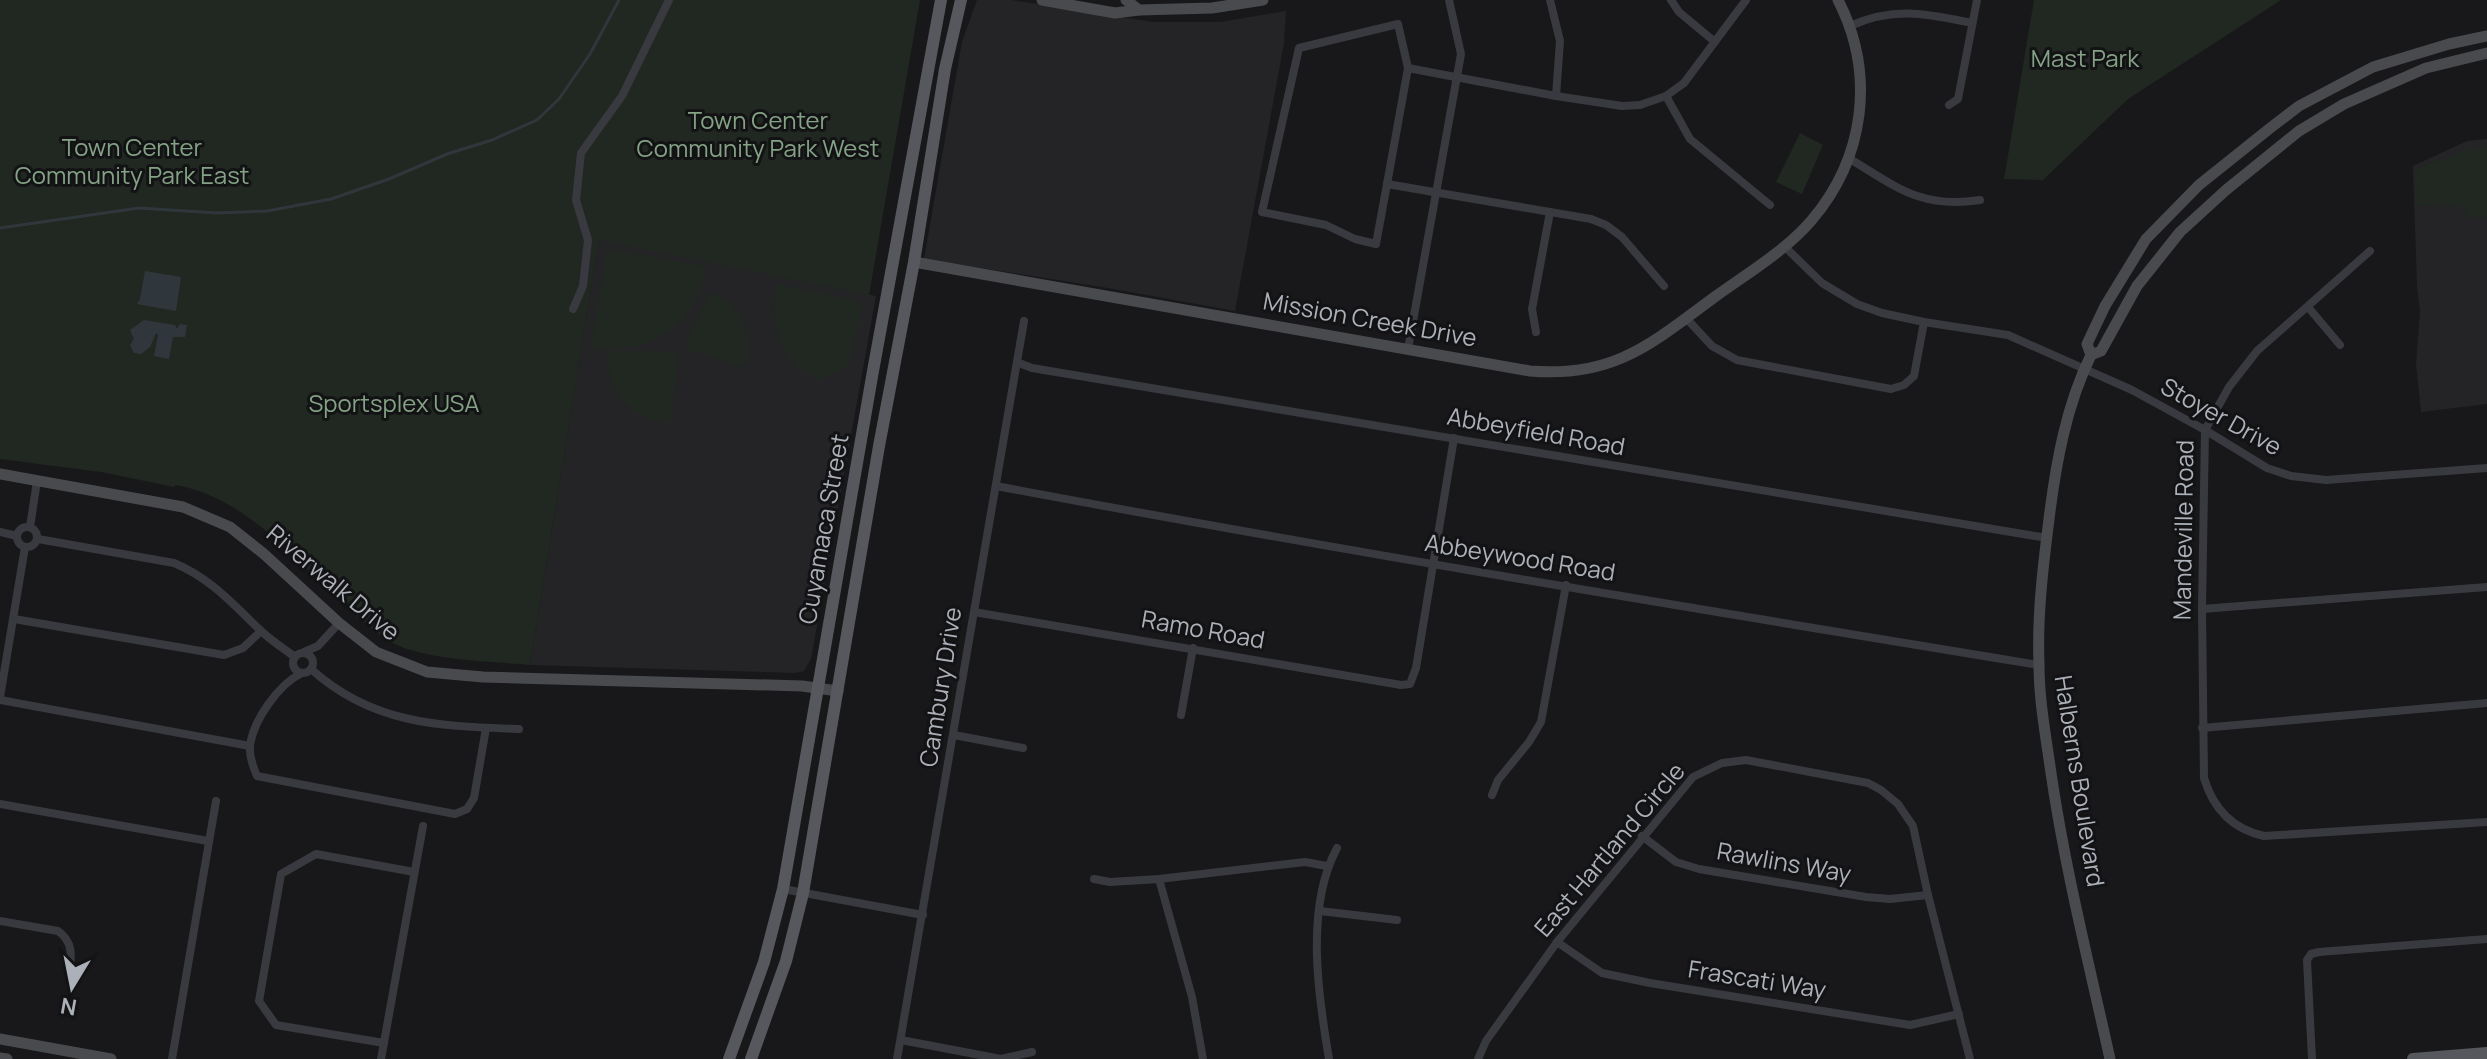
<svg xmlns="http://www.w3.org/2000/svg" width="2487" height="1059" font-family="Manrope,sans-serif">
<rect width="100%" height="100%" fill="#18181a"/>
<g fill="#242427">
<path d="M977,0H1011L1153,22H1220L1286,11L1284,43L1235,311L1102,287L924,259L962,42Z"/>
<path d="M2487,139V404L2421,412L2416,364L2420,311L2417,286L2413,166L2467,141Z"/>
<path d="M599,239L876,296L811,659L804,671L795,673L530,665Z"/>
</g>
<g fill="#202821">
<path d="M0,0H920L869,295L599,240L530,665C492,661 418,661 386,639C319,592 261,499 175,485L174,487L101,472L0,459Z"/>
<path d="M2034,0H2281L2128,99L2043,180L2004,179Z"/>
<path d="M1800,133L1823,145L1802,194L1776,182Z"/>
<path d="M2487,147V217L2472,218L2458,205L2418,206L2416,169L2469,149Z"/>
<path d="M612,250L705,266C699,327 649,356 591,347L606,254Z"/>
<path d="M777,284L858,301L862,306L849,366L816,380C781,358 767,325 777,284Z"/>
<path d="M710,292C741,303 755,337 743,368L687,349L688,338Z"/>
<path d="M607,351H666L678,354L671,423C631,419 606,392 607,351Z"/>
</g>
<g fill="#2f373d">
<path d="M145,271L181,277L176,311L137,304L140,299Z"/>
<path d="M144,320L175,325L177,329L180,324L187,325L185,337H173L169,359L154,356L158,335L156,333L150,347L141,354L134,353L130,345L134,339L130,330Z"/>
</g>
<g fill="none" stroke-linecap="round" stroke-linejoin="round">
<path stroke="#2f373d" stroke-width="3" d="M0,228L139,208L217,213L267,211L331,199L389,179L447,154L492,140L537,120L559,99L590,54L619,0"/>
<g stroke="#393a3f" stroke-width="8">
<path d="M1550,0L1560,41L1556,96"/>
<path d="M1671,0L1679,12L1715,42"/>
<path d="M1850,26C1895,6 1927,14 1972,23"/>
<path d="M1666,96L1690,139L1770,205"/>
<path d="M1949,105L1958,99L1977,0"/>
<path d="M1850,159C1898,188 1922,209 1980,200"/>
<path d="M1387,184L1408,68"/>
<path d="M1784,246L1822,283L1857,304L1882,313L1924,322L2008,335L2132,390L2205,430L2267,468L2291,476L2326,480L2487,468"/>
<path d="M2370,251L2257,351L2229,387L2205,430L2202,609L2204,778C2213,808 2232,829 2264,836L2487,822"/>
<path d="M1664,286L1622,237L1606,225L1591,219L1387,184L1376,244L1355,239L1326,225L1262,212L1299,48L1398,24L1408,68L1556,96L1622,106L1640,105L1666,96L1684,83L1746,0"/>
<path d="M2308,307L2340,345"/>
<path d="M573,309L583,286L588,240L576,200L581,153L622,96L669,0"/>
<path d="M1686,318L1712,346L1737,360L1891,389L1904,385L1914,376L1924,322"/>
<path d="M1536,332L1532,309L1550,212"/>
<path d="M1408,349L1461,54L1449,0"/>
<path d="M1019,363L1032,368L2047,538"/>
<path d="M996,486C1343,551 1691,608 2039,665"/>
<circle cx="27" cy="537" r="10"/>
<path d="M30,527L37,481"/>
<path d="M0,532L17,536"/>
<path d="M38,539L174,563C210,578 232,603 259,629C270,640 283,648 295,657"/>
<path d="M2202,609L2487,587"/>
<path d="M974,612L1401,685L1410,684L1416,668L1454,438"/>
<path d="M14,619L224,655L243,648L261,631"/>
<path d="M304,652L318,646L339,623"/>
<circle cx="303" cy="663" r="10"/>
<path d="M311,669C373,725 440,726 519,729"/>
<path d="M302,673C279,684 254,719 250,745C249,756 253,767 257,776L455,814L467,809L474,798L486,728"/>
<path d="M0,697L25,547"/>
<path d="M0,700L250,746"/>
<path d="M1181,715L1193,648"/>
<path d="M2202,728L2487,703"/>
<path d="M954,735L1023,748"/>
<path d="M1492,795L1498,780L1529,742L1541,722L1566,585"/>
<path d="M0,804L208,841"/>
<path d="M1642,836L1676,862L1699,869L1866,897L1890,899L1928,895"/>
<path d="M1094,879L1110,882L1159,879L1305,862L1327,866"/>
<path d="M1159,879L1192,997L1203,1059"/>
<path d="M783,889L923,915"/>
<path d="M1320,911L1397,920"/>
<path d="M0,921L58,931C75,943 71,959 69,977"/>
<path d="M1557,942L1602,973L1650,983L1910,1025L1959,1014"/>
<path d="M901,1040L1001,1059L1032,1052"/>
<path d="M384,1043L276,1025L259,1001L281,874L316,854L414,872"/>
<path d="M172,1059L216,801"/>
<path d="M381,1059L423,826"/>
<path d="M897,1059L1024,321"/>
<path d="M1329,1059C1318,995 1305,907 1337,848"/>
<path d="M1478,1059L1486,1041L1557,942L1693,777L1722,763L1746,760L1868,783L1881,790L1898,804L1913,826L1928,895L1970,1059"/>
<path d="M2312,1059L2307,960L2311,954L2319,952L2487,939"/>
</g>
<g stroke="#484a4e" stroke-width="11">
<path d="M1042,0L1115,13L1139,10L1212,8L1263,0"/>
<path d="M1126,0L1139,10"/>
<path d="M914,262L1530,371C1615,378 1652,343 1716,296C1748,273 1785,251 1811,221C1865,158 1876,74 1838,0"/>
<path d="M2091,355L2087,344L2105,306L2146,239L2199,185L2269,129L2299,106L2373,67L2449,44L2487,36"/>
<path d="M0,474L183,507L230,527L264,554L339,623L376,652L427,672L483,677L802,686L838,691"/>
<path d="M0,1039L111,1059"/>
<path d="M0,1058L7,1059"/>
<path d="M2110,1059C2089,964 2065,869 2051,773C2046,737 2039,701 2039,664C2037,616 2043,567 2049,519C2056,463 2066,406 2091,355L2101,351L2137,286L2180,232L2226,190L2299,131L2344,104L2426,68L2487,53"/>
</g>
<g stroke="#56585d" stroke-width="12">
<path d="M729,1059L764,962L783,889L873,371L941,0"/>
<path d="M751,1059L786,961L803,893L879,446L914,262L945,69L961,0"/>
<path d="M2413,1059L2487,1053"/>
</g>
</g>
<g text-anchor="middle" stroke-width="6" stroke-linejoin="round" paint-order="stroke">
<g font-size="24" fill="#84a285" stroke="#131315">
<text x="2085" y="67">Mast Park</text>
<text x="758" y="129">Town Center<tspan x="758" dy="28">Community Park West</tspan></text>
<text x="132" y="156">Town Center<tspan x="132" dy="28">Community Park East</tspan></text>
<text x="394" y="412">Sportsplex USA</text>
</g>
<g font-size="24" fill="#acb0b8" stroke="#131315">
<text transform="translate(1370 320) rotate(10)" y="8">Mission Creek Drive</text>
<text transform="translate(2221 417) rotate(29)" y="8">Stoyer Drive</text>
<text transform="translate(1536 432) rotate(10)" y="8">Abbeyfield Road</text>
<text transform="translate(824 529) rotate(-80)" y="8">Cuyamaca Street</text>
<text transform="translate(2184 530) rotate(-89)" y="8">Mandeville Road</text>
<text transform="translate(1520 558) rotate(9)" y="8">Abbeywood Road</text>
<text transform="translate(333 583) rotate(40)" y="8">Riverwalk Drive</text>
<text transform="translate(1203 630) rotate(10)" y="8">Ramo Road</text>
<text transform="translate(941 687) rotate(-81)" y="8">Cambury Drive</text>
<text transform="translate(2079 781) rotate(81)" y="8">Halberns Boulevard</text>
<text transform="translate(1610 850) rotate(-50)" y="8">East Hartland Circle</text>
<text transform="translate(1784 863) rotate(10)" y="8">Rawlins Way</text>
<text transform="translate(1757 980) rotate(9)" y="8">Frascati Way</text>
</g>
</g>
<g transform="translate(72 987) rotate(190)" stroke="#131315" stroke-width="6" paint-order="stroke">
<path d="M0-6L14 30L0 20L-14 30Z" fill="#acb0b8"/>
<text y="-12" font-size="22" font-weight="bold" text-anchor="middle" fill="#acb0b8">N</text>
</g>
</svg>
